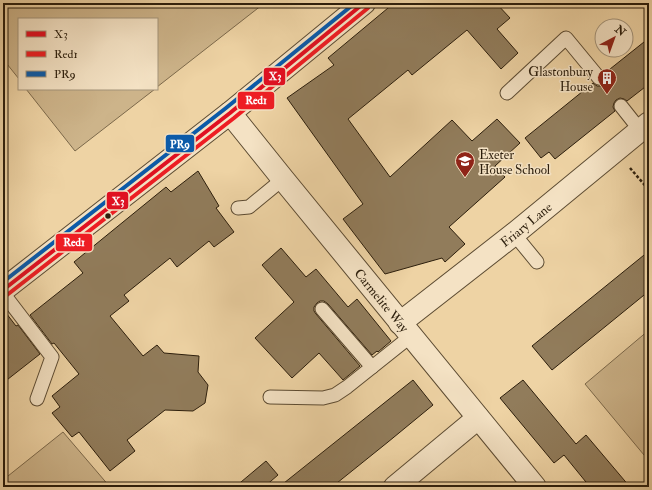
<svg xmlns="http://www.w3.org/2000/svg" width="652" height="490" font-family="'IM FELL Double Pica',serif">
<rect width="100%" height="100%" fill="#eed3a4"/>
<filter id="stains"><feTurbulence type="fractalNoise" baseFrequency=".005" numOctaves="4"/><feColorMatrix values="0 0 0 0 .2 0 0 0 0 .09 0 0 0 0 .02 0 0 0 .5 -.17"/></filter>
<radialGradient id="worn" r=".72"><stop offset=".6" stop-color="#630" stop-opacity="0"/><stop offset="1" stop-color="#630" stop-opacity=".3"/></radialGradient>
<g fill="#cdb48a" stroke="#7c694b">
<path d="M3,3H260L262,5L157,87V19H19V79L3,59Z"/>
<path d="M26,89H155L75,151Z"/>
<path d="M649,330V461L585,384Z"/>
<path d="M63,432L110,487H3V480Z"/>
</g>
<g fill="#917c5b" stroke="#2c1e0c">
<path d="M394,3H496L510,18L497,29L518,53L501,69L467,30L412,75L408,70L348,119L390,177L452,120L472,141L497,119L520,143L495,166L505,177L449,227L465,244L445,262L442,258L385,274L343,219L363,204L287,98L334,65L328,58Z"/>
<path d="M649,38V84L627,101L624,99L620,98L616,100L614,103L613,107L615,111L555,159L549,152L541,158L525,138L593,83L597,86H601L604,84L607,80V76L605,73Z"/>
<path d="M198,171L219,206L216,208L234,232L214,247L209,241L177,267L170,258L124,295L129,301L110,316L143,356L157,345L164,353L199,356L198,372L208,385L205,403L193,411L165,410L127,440L135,451L110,471L79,432L72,437L52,413L60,407L52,396L79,374L54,343L52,344L30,315L83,273L74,262L166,187L171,192Z"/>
<path d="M281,248L306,277L316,269L348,307L357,299L391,341L378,352L377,351L372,355L328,304L324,301H320L317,303L314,307V311L316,314L360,366L343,380L319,353L292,378L255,338L294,302L262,265Z"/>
<path d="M649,251V291L552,370L532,346Z"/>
<path d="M3,309L16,326L18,325L40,354L3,383Z"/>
<path d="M413,380L433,405L388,442L332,487H279Z"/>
<path d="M523,380L576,444L586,435L630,487H590L564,455L554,463L500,398Z"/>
<path d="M266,461L278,475L264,487H235Z"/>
</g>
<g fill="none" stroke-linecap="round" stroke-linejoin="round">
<defs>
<g id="service">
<path d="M507,93L566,38L599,78"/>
<path d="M621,106L640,130"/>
<path d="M238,208L249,207L283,179"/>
<path d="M514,234L537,262"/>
<path d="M3,293L52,357L37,399"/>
<path d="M322,309L372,367"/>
<path d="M270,397L323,398L335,395L347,387L411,336"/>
</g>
<g id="minor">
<path id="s1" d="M230,113L283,179L535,487"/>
<path id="s2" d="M400,323L514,234L649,123"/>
<path d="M395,487L478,418"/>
</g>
<path id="tertiary" d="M3,290L230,113L364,3"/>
</defs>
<use href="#service" stroke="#5c4b32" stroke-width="15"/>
<use href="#minor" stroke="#5c4b32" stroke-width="24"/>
<use href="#tertiary" stroke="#5c4b32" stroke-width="24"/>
<path stroke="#2c1e0c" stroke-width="2.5" stroke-dasharray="3 2" stroke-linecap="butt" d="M630,168L649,190"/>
<use href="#service" stroke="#f4e2c4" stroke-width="13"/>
<use href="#minor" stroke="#f4e2c4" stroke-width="22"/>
<use href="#tertiary" stroke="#f4e2c4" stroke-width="22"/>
<defs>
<path id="bus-1" d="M3,290L230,113L364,3"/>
<path id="bus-2" d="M7,295L234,118L368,8"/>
<path id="bus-3" d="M3,282L226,108L355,3"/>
</defs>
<use href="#bus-1" stroke="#f4e2c4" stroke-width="7"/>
<use href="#bus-2" stroke="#f4e2c4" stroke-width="7"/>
<use href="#bus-3" stroke="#f4e2c4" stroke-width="7"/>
<use href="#bus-1" stroke="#e01021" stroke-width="4"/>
<use href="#bus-2" stroke="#ee1d23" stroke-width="4"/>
<use href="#bus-3" stroke="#0c5aa8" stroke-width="4"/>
</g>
<defs>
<symbol id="building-pin" viewBox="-11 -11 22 30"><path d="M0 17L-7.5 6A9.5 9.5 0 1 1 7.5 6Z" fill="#8f2418" stroke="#f4e2c4"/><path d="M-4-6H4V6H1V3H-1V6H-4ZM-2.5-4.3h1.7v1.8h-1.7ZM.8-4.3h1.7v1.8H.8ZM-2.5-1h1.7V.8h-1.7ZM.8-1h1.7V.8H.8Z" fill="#fff"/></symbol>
<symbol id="school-pin" viewBox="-11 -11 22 30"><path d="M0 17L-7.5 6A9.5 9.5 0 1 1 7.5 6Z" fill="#8f2418" stroke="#f4e2c4"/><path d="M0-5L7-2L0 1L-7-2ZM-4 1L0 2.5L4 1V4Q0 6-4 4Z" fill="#fff"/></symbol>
</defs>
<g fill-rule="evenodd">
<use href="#building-pin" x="596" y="67" width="22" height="30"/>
<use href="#school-pin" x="454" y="150" width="22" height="30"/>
</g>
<circle fill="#2c1e0c" stroke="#f4e2c4" stroke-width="1.5" cx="108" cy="216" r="3.5"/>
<g text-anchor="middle" stroke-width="3" stroke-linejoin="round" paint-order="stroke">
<g font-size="13" fill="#2c1e0c" stroke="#f4e2c4" text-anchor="end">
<text x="593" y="76">Glastonbury<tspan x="593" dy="15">House</tspan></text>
<text x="479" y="159" text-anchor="start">Exeter<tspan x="479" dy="15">House School</tspan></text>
</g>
<g font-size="13" fill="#2c1e0c" stroke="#f4e2c4">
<text dy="5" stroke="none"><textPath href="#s2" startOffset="160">Friary Lane</textPath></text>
<text dy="5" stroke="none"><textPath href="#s1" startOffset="241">Carmelite Way</textPath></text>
</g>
</g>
<g stroke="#f4e2c4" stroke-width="1.5">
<rect x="263" y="67" width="23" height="19" rx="4" fill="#e01021"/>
<rect x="237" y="91" width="38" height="19" rx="4" fill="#ee1d23"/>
<rect x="165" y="134" width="30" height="19" rx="4" fill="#0c5aa8"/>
<rect x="106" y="191" width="23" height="19" rx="4" fill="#e01021"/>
<rect x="55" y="233" width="38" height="19" rx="4" fill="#ee1d23"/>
</g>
<g font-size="11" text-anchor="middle" font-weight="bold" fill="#fff">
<text x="275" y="80">X3</text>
<text x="256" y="104">Red1</text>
<text x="180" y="148">PR9</text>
<text x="118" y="205">X3</text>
<text x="74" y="246">Red1</text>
</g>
<rect width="652" height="490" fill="none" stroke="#eed3a4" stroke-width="16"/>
<rect x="4" y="4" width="644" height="482" fill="none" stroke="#2c1e0c" stroke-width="2"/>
<rect x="8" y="8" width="636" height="474" fill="none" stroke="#2c1e0c"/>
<rect x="18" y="18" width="140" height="72" fill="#f4e2c4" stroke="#a4947a"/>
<rect x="26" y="31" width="20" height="6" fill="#e01021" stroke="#a4947a"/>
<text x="54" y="38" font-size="12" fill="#2c1e0c">X3</text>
<rect x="26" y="51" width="20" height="6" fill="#ee1d23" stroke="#a4947a"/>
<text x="54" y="58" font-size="12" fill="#2c1e0c">Red1</text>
<rect x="26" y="71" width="20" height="6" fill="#0c5aa8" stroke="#a4947a"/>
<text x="54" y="78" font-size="12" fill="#2c1e0c">PR9</text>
<g transform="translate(614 38) rotate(41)"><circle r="19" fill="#f4e2c4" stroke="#a4947a"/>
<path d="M0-3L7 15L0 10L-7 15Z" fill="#8f2418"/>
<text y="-6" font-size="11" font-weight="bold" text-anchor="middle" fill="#2c1e0c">N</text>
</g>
<rect width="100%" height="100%" filter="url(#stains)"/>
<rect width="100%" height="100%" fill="url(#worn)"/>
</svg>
